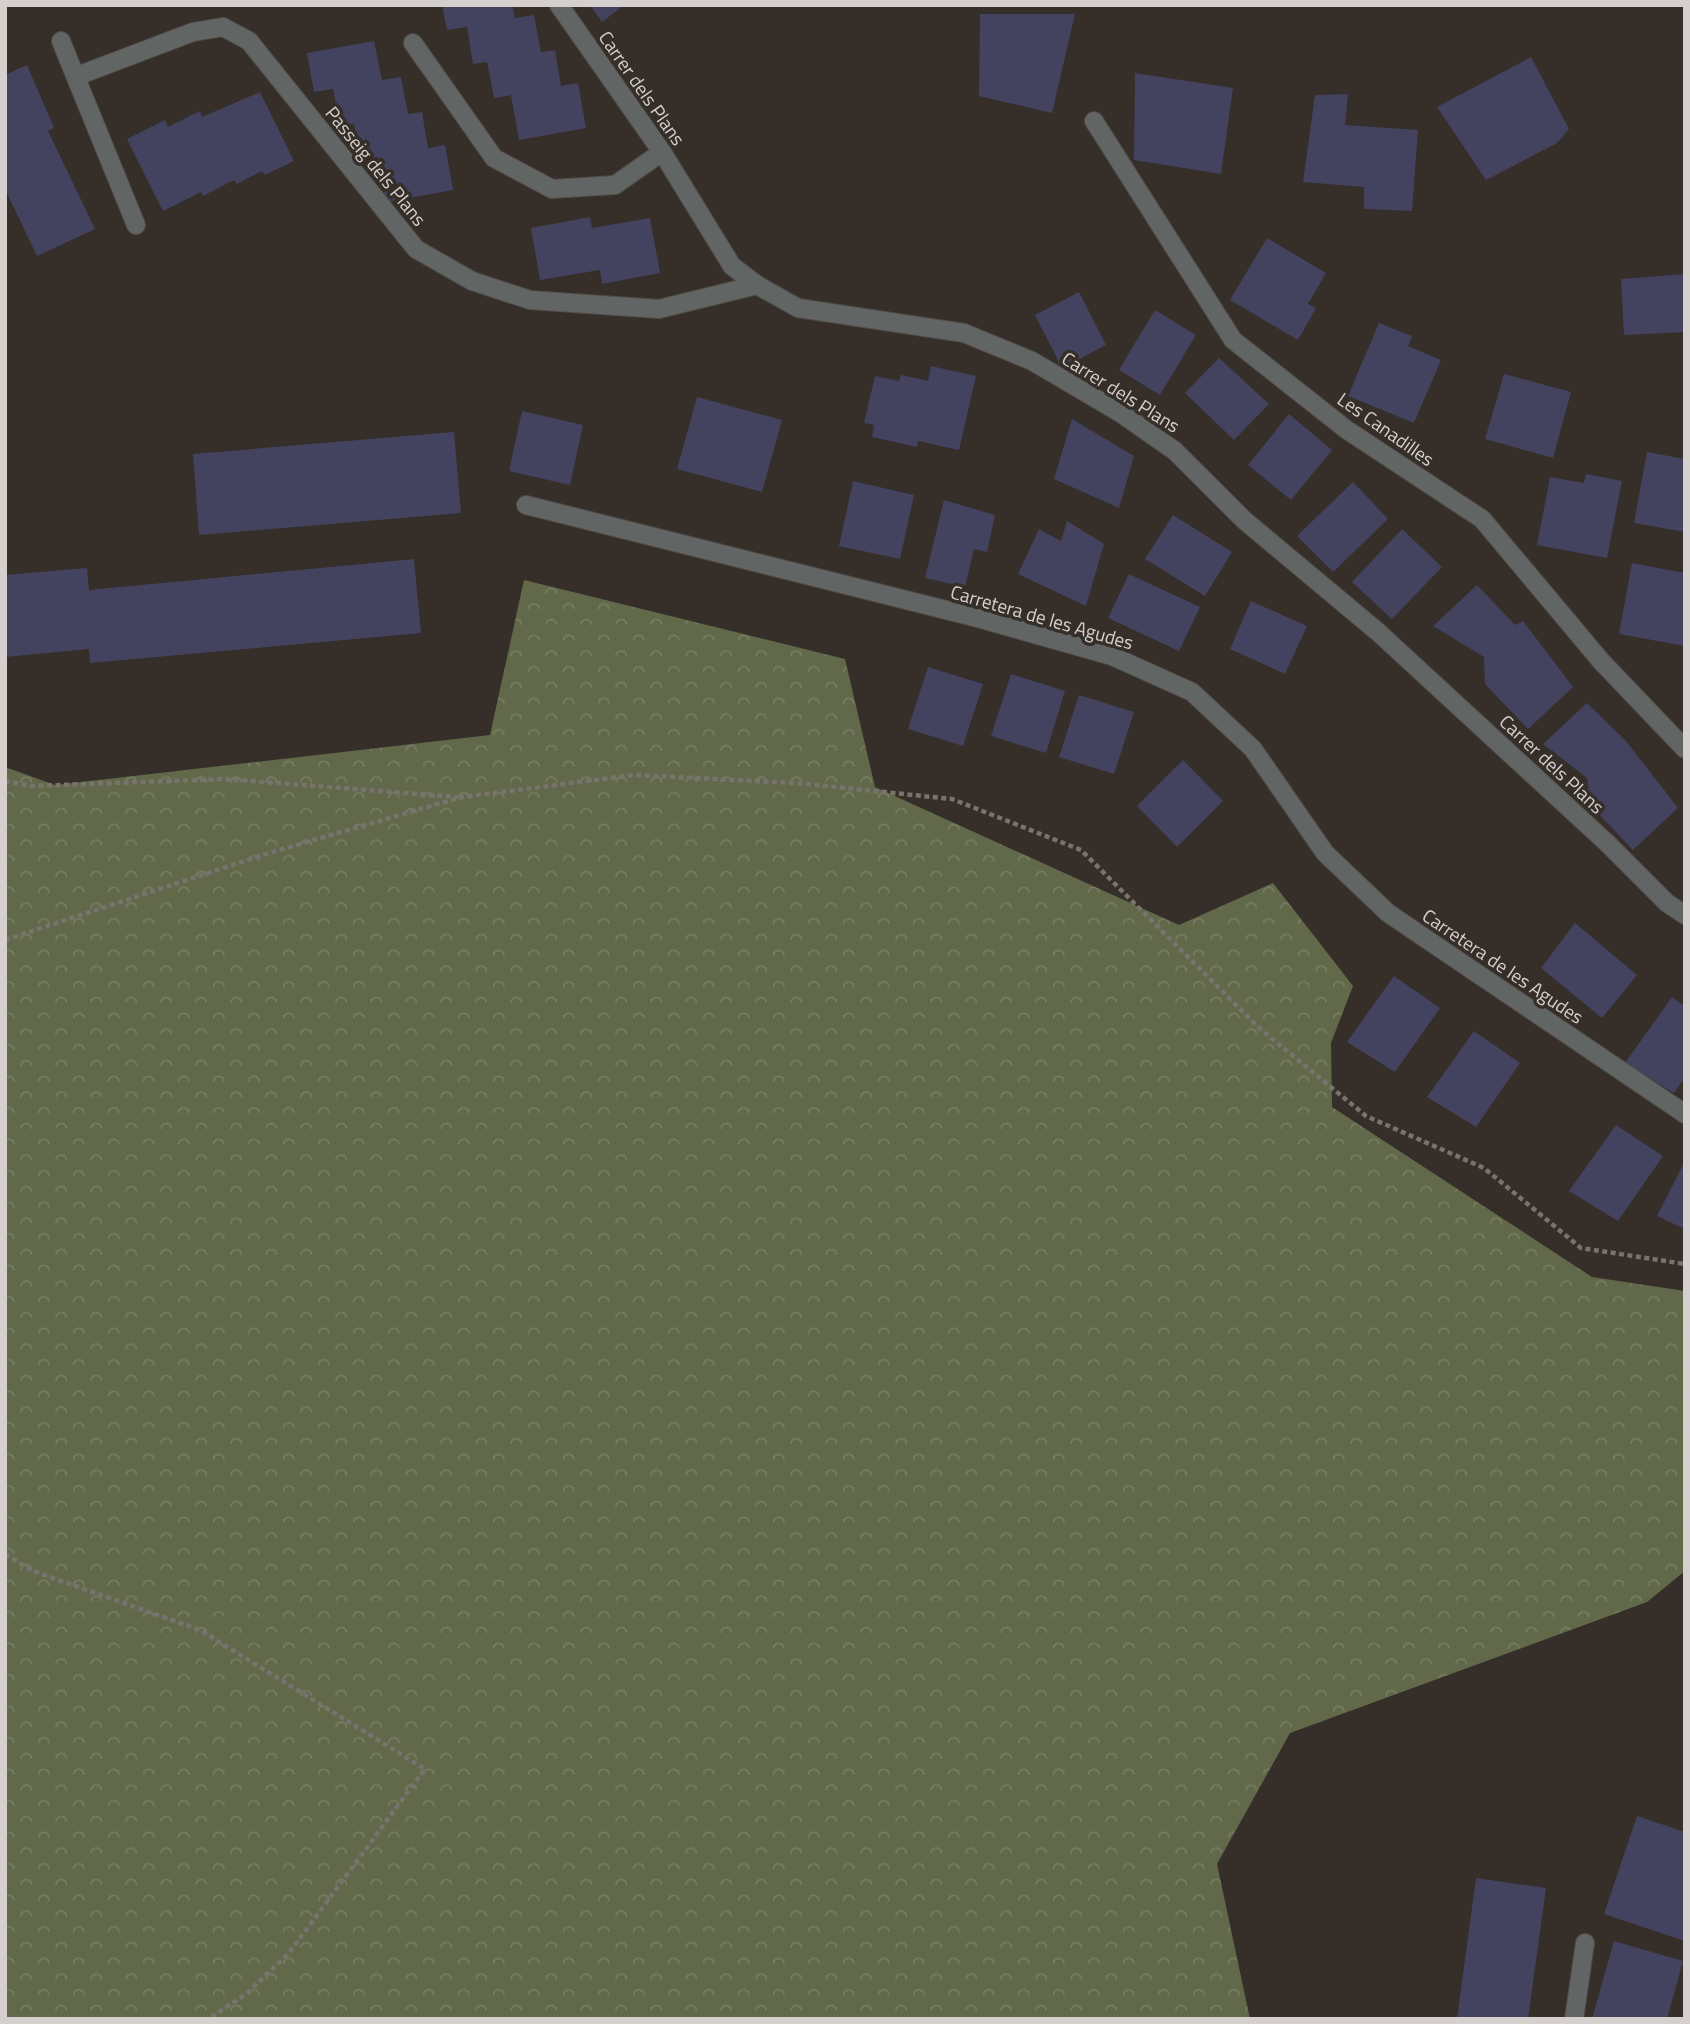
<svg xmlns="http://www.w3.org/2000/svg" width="1690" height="2024" font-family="'Titillium Web',sans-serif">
<defs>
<pattern id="forest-crowns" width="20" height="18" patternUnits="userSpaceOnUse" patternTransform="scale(1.75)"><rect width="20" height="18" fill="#61694a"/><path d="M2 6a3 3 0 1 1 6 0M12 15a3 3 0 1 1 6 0" fill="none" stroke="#777d63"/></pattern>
</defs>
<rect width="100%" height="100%" fill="#352e29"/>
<path fill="url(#forest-crowns)" d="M524,580L845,659L875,787L1179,925L1273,883L1353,986L1331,1043L1332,1107L1592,1277L1685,1291V1571L1647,1602L1290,1733L1217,1864L1250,2019H5V767L55,785L490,735Z"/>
<g fill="#43435f">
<path d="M442,5H512L515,18L534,15L541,52L555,50L561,86L578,83L586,128L519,140L511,95L494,98L487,62L473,64L467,27L447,30Z"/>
<path d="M590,5H624L602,22Z"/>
<path d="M980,14H1075L1052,113L979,96Z"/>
<path d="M374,41L382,80L401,77L408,114L422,112L428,148L445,145L453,190L386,202L378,157L361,160L354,124L340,126L333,89L314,92L307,53Z"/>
<path d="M1531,57L1569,129L1557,143L1486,180L1437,107Z"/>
<path d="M27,65L54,128L48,131L95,229L37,256L5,189V75Z"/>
<path d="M1135,73L1233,88L1221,174L1134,160Z"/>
<path d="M260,92L294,161L265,175L262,171L237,184L234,180L203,196L201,192L163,211L127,139L165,120L168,127L200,111L202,117Z"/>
<path d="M1348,94L1345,125L1418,130L1412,211L1364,209V187L1303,182L1315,95Z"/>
<path d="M590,217L592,228L650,218L660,273L602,284L600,270L540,280L531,228Z"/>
<path d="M1267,238L1326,273L1308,304L1316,308L1298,340L1230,300Z"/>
<path d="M1685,274V332L1624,335L1621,279Z"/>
<path d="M1079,292L1106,345L1062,368L1035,315Z"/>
<path d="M1155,310L1196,335L1160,395L1119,370Z"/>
<path d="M1379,323L1412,336L1408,346L1441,360L1414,423L1348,396Z"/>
<path d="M1219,358L1269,404L1234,440L1185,393Z"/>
<path d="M931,366L976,376L959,450L918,441L917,447L872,437L874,425L864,423L875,376L899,381L901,375L928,381Z"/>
<path d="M1504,374L1571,392L1553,458L1485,439Z"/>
<path d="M697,397L782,420L762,492L677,469Z"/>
<path d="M522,411L583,425L570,485L509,471Z"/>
<path d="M1289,414L1332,450L1291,500L1248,465Z"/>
<path d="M1072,419L1134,456L1119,508L1054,479Z"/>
<path d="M454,432L461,513L199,535L193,454Z"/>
<path d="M1647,452L1685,459V532L1634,523Z"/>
<path d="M1586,474L1622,481L1607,558L1537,545L1550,477L1584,483Z"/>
<path d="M853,481L914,495L900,559L839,546Z"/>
<path d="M1353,482L1388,519L1333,572L1297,536Z"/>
<path d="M944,500L995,515L987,552L974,549L965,587L925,578Z"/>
<path d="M1173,515L1232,552L1205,596L1145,559Z"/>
<path d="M1067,521L1104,544L1086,606L1018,574L1039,529L1061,541Z"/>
<path d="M1402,529L1442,567L1392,619L1352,582Z"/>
<path d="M414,559L421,633L90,663L89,649L5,657V575L87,568L89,590Z"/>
<path d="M1632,563L1685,573V646L1619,634Z"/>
<path d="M1129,574L1200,607L1179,651L1108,618Z"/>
<path d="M1477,585L1515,625L1523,621L1573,687L1528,729L1485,684L1484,657L1433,626Z"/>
<path d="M1251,601L1307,626L1285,674L1230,649Z"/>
<path d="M928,667L983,684L963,746L908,729Z"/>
<path d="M1011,674L1065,691L1046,753L991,736Z"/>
<path d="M1079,695L1134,712L1114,774L1059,757Z"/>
<path d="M1587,703L1626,741L1678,808L1633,850L1590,805L1587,778L1543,744Z"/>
<path d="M1183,760L1223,801L1177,847L1137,806Z"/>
<path d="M1575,923L1637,975L1602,1018L1541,968Z"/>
<path d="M1394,976L1440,1008L1395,1072L1347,1042Z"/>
<path d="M1672,997L1685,1006V1077L1674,1093L1625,1063Z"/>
<path d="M1474,1031L1520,1063L1476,1127L1427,1097Z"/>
<path d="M1616,1125L1663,1156L1618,1221L1569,1191Z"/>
<path d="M1683,1165L1685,1167V1229L1657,1216Z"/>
<path d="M1637,1816L1685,1832V1941L1604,1914Z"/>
<path d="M1476,1878L1546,1888L1528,2019H1457Z"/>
<path d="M1614,1941L1683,1961L1667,2019H1592Z"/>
</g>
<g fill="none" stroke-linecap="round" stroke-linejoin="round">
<defs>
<g id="minor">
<path d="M559,5L662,152L732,266L757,285L798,308L964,333L1032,361L1122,414L1175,451L1244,520L1378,632L1607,843L1667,903L1685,915"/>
<path d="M61,41L136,225"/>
<path d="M413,43L494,158L552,189L615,185L662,152"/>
<path d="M77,76L193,32L223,27L249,41L416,249L472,281L530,300L659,309L757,285"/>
<path d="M1094,121L1233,340L1347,430L1482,519L1601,661L1685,749"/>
<path d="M526,505L974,617L1112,656L1192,692L1253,749L1325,853L1388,913L1685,1114"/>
<path d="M1574,2019L1585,1943"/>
</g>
</defs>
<use href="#minor" stroke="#524b47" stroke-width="20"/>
<g stroke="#79736e" stroke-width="4.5" stroke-dasharray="5 3.5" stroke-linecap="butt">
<path d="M5,781L32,786L225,779L458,797"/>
<path d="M5,940L269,853L462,797L634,775L796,783L952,799L1081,850L1258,1027L1366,1116L1484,1168L1581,1248L1685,1264"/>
<path d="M5,1554L33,1571L200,1630L425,1769L289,1953L246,1994L208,2019"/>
</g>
<use href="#minor" stroke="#616563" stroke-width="18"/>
</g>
<g text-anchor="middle" stroke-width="7" stroke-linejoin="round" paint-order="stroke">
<g font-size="19" fill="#d5d0cd" stroke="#352e29">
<text transform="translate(642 88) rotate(55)" y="7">Carrer dels Plans</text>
<text transform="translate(376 166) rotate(51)" y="7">Passeig dels Plans</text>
<text transform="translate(1121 392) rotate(32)" y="7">Carrer dels Plans</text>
<text transform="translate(1386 429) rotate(35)" y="7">Les Canadilles</text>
<text transform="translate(1042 617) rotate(16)" y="7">Carretera de les Agudes</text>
<text transform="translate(1552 764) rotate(43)" y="7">Carrer dels Plans</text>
<text transform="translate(1503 966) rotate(34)" y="7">Carretera de les Agudes</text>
</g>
</g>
<rect width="1690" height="2024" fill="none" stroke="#d5d0cd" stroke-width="14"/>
</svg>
